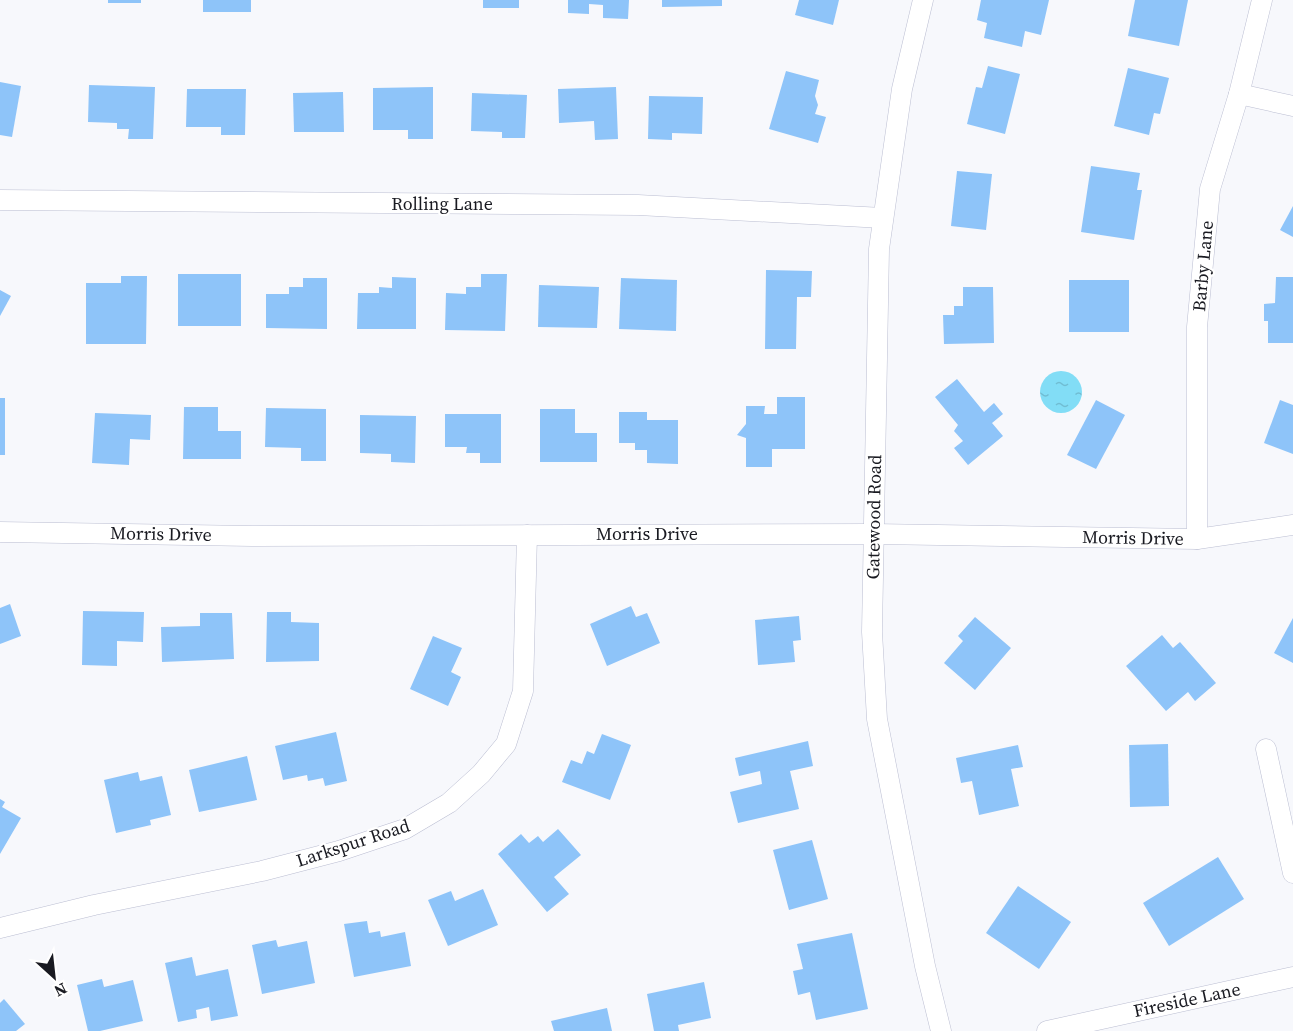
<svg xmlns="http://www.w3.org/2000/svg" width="1293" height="1031" font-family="'Source Serif 4',serif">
<defs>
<pattern id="water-ripples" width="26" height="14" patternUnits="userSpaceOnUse" patternTransform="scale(1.5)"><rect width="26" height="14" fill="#82ddf6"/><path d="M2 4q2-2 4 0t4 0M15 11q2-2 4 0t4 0" fill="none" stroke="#70bdd3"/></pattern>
</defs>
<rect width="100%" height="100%" fill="#f7f8fc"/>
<circle fill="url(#water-ripples)" cx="1061" cy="392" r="21"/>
<g fill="#8ec4f9">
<rect x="108" y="0" width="33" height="3"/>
<rect x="203" y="0" width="48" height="12"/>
<rect x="483" y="0" width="36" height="8"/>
<path d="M568,0H629L628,19L603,18V5L589,4V14L568,13Z"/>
<path d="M662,0H722V6L662,7Z"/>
<path d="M799,0H839L833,25L795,15Z"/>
<path d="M981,0H1049L1041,35L1025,31L1022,47L984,38L987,23L977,20Z"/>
<path d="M1135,0H1188L1179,46L1128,36Z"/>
<path d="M988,66L1020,74L1005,134L967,124L976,87L982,88Z"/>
<path d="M1128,68L1169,78L1160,114L1154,113L1149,135L1114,126Z"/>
<path d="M786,71L819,80L815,96L818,105L815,114L826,117L818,143L769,129Z"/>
<path d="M0,82L21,86L12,137L0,135Z"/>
<path d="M89,85L155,87L153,139H128L129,129H117V123L88,122Z"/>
<path d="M433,87V139H408V130H373V88Z"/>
<path d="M616,87L618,139L595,140L594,121L559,123L558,89Z"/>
<path d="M187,89H246L245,135H221V127H186Z"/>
<path d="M343,92L344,132H294L293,93Z"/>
<path d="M472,93L527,95L525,138H502V132L471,131Z"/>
<path d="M649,96L703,97L702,134L672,133V140L648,139Z"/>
<path d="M1091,166L1140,173L1137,190H1142L1134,240L1081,232Z"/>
<path d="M957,171L992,174L986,230L951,226Z"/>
<path d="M1293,206V237L1280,230Z"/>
<path d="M766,270L812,271L811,297H797L796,349H765Z"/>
<rect x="178" y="274" width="63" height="52"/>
<path d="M481,274H507L505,331L445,330L446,293L466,294V287H481Z"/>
<path d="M121,276H147L146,344H86V283H121Z"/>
<path d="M392,277L416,278V329H357L358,293H379V287L392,288Z"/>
<path d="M1276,277H1293V343H1268V321H1264V304L1275,303Z"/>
<path d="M303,278H327V329L266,328V294H289V287H303Z"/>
<path d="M621,278L677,280L676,331L619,329Z"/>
<rect x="1069" y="280" width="60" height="52"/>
<path d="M539,285L599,287L597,328L538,327Z"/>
<path d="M963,287H993L994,343L944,344L943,315H954V306H963Z"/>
<path d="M0,290L11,296L0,316Z"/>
<path d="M957,379L984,412L994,403L1003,414L992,423L1003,436L968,465L954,448L963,441L954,431L958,425L935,397Z"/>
<path d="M777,397H805V449H772V467H746V438L737,435L746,424V406H765L764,414H777Z"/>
<rect x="0" y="398" width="5" height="57"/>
<path d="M1096,400L1125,415L1096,469L1067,455Z"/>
<path d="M1280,400L1293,405V454L1264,443Z"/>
<path d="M184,407H218V431H241V459H183Z"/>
<path d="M266,408L326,409V461H301V448L265,447Z"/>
<path d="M540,409H575V433H597V462H540Z"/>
<path d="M619,412H647V420H678V464L647,463V450H635V443H619Z"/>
<path d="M95,413L151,415L150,440L130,439L129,465L92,463Z"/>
<path d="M445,414H501V463H480V453H466L467,447H445Z"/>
<path d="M360,415L416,416L415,463L391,462V454L360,453Z"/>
<path d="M10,604L21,636L0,644V608Z"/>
<path d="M631,606L636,617L647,613L660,643L607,666L590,624Z"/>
<path d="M83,611L144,612L143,642L117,641V666L82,665Z"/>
<path d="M267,612H291V622L319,623V661L266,662Z"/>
<path d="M200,613H232L234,659L162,662L161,627L200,626Z"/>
<path d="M799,616L801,640L793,641L795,662L758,665L755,620Z"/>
<path d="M975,617L1011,648L975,690L944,663L963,641L958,636Z"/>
<path d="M1293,618V663L1274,653Z"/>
<path d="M1162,635L1173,648L1180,642L1216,683L1195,701L1188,692L1166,711L1126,666Z"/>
<path d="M433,636L462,648L451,672L461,677L448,706L410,689Z"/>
<path d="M336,732L347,781L325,786L323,778L308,781L307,775L283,780L275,746Z"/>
<path d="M602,734L631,745L610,800L562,782L571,760L582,764L587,751L594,754Z"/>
<path d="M808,741L813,766L790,771L799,809L738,823L730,792L762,784L760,771L739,776L735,758Z"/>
<path d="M1168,744L1169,806L1130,807L1129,745Z"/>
<path d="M1018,745L1023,767L1011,769L1019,806L979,815L972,781L961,783L956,758Z"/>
<path d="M247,756L257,800L199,812L189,770Z"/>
<path d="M138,772L140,781L162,776L171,815L150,820L151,825L116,833L104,780Z"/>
<path d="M0,799L5,802L2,807L21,818L0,854Z"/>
<path d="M558,829L581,855L554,877L569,894L547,912L498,854L521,834L529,843L538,836L543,842Z"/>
<path d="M812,840L828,899L789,910L773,850Z"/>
<path d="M1218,857L1244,899L1169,946L1143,903Z"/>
<path d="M1018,886L1071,922L1039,969L986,933Z"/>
<path d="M483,889L498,925L448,946L428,900L451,891L455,901Z"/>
<path d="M367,921L369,933L380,931L381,937L405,932L411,966L354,977L344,924Z"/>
<path d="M852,933L868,1009L816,1020L810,992L798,995L793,971L803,969L797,944Z"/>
<path d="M276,940L278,947L307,941L315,983L262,994L252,945Z"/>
<path d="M192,957L196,976L228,969L238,1016L211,1021L209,1007L196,1010L197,1018L178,1022L165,963Z"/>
<path d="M102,979L104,987L133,980L143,1021L100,1031H88L77,985Z"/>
<path d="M704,982L711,1018L678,1025L679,1031H654L647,994Z"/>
<path d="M4,999L25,1024L16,1031H0V1003Z"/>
<path d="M607,1008L612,1031H554L551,1021Z"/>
</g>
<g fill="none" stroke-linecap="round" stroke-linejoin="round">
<defs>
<g id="minor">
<path d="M923,0L902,89L879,249L872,632L877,719L925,966L941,1031"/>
<path d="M1239,94L1293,106"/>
<path d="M0,200L638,205L883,218"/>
<path d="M0,532L252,536L874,534L1197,539L1293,525"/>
<path d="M1197,539V327L1210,189L1239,94L1262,0"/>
<path d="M1266,749L1293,873"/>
<path d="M0,928L94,905L262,871L339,851L405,829L449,803L481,774L506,744L523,691L527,535"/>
<path d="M1047,1031L1293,977"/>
</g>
</defs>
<use href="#minor" stroke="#bbbed2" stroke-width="21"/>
<use href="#minor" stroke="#fff" stroke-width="20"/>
</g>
<g text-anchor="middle" stroke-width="4.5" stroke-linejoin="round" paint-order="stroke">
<g font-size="18" fill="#191a21" stroke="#fff">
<text x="442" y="210">Rolling Lane</text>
<text transform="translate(1203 266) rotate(-85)" y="6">Barby Lane</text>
<text transform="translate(874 517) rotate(-89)" y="6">Gatewood Road</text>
<text transform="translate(161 534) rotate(1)" y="6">Morris Drive</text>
<text x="647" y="540">Morris Drive</text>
<text transform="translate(1133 538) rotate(1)" y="6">Morris Drive</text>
<text transform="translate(353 843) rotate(-18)" y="6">Larkspur Road</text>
<text transform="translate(1187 1000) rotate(-12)" y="6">Fireside Lane</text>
</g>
</g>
<g transform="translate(54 977) rotate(153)" stroke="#ffffff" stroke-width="4.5" paint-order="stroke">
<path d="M0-4.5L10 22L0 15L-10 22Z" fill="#191a21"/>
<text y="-9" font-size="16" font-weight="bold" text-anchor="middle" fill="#191a21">N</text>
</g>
</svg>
